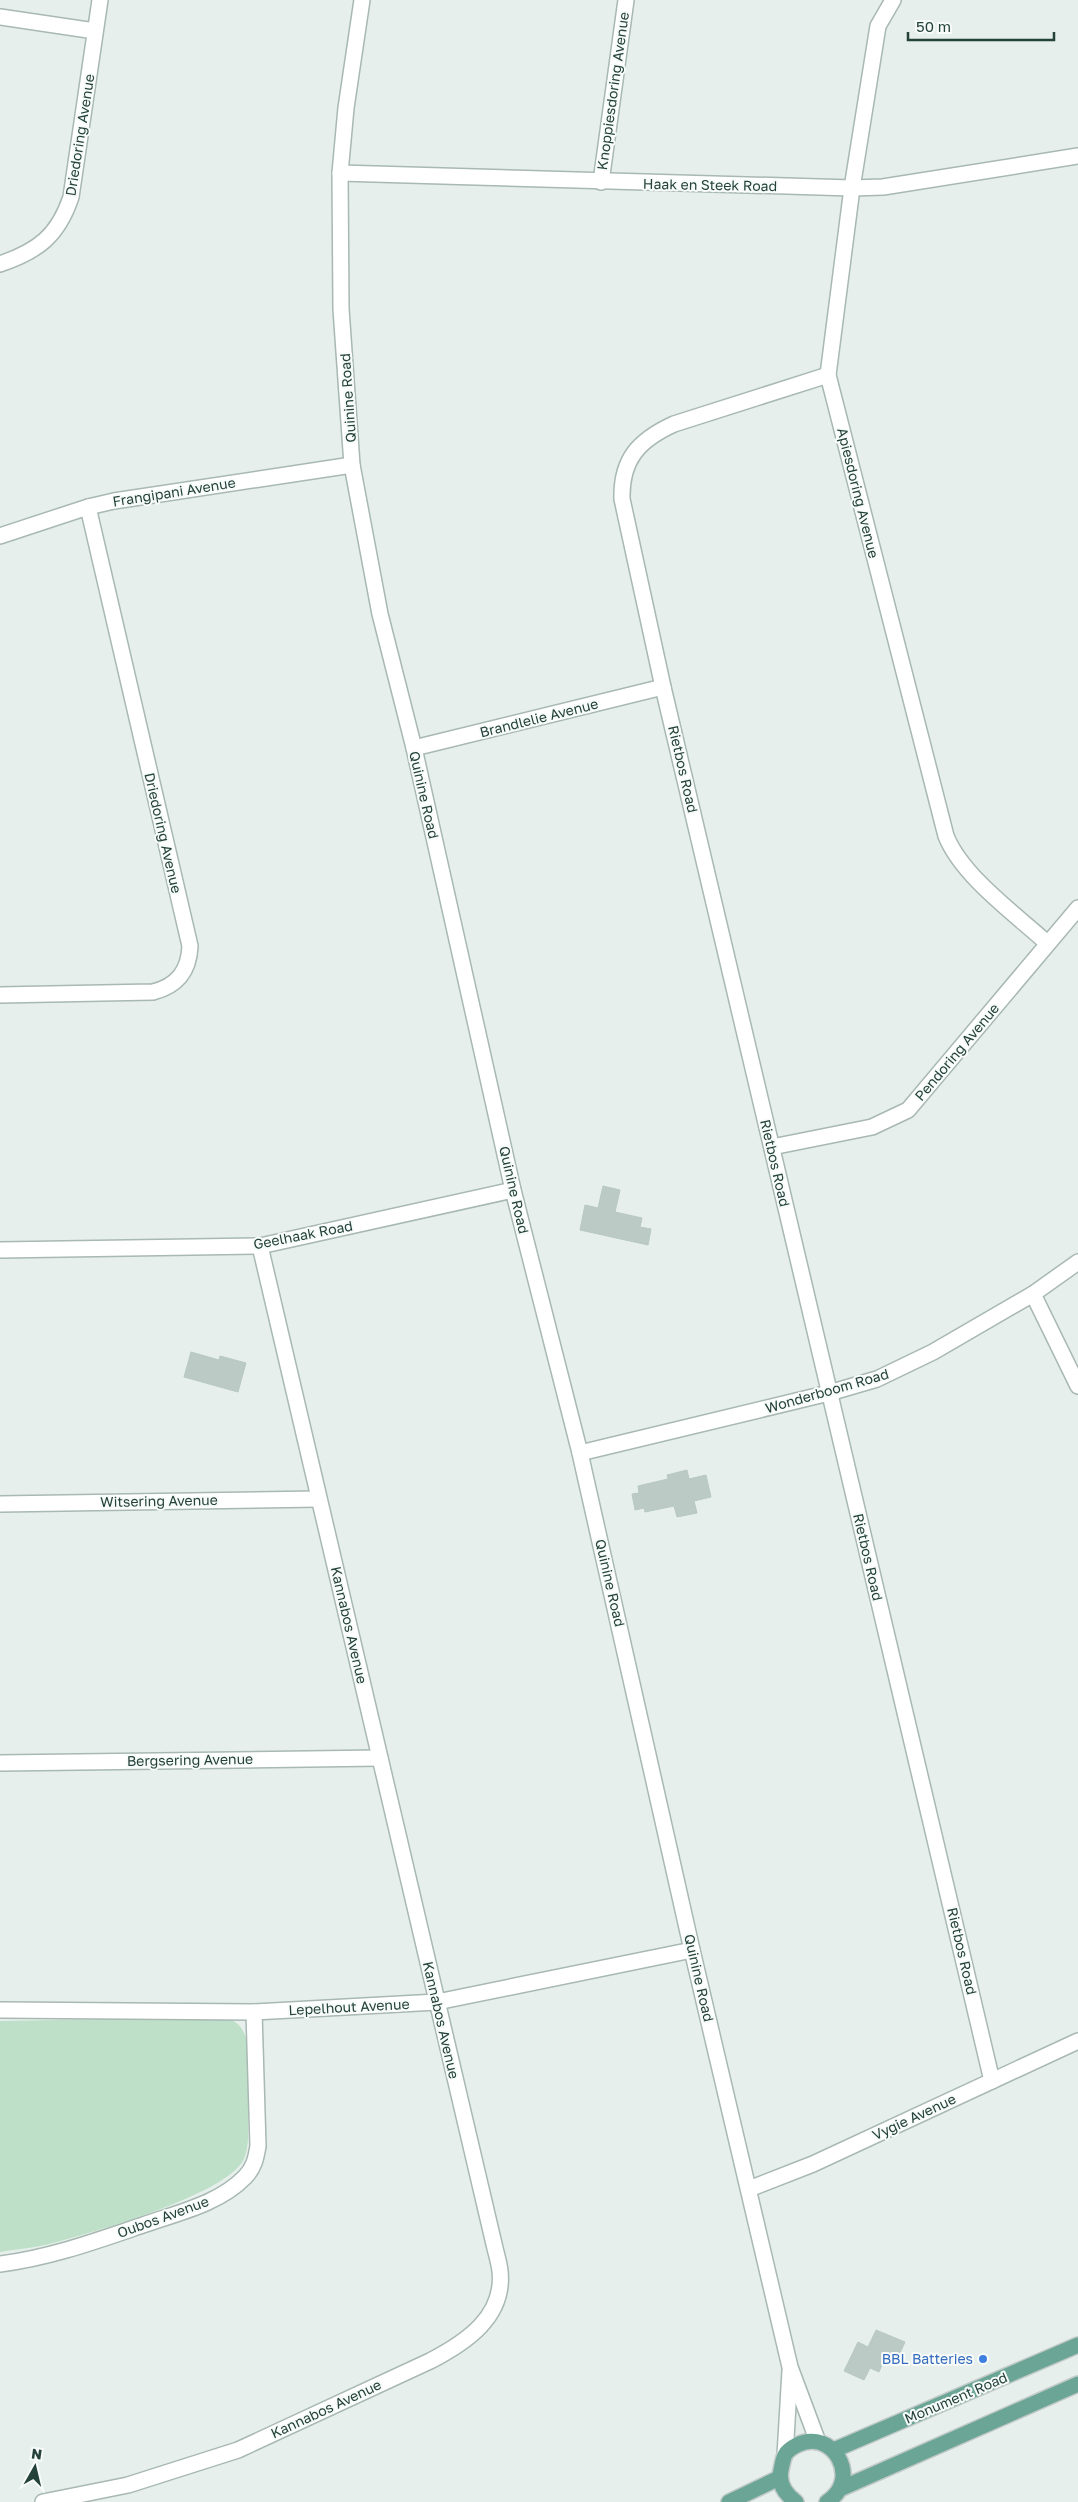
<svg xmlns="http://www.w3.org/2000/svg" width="1078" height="2502" font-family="'Golos Text',sans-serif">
<rect width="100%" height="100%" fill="#e6efeb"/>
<path fill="#bfe0c8" d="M222,2017C240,2021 244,2029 248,2046V2140C247,2149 246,2158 240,2165C215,2197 95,2232 53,2243C36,2248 17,2249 0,2252V2021Z"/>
<g fill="#bbcac4" stroke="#b8c9c2">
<path d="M603,1186L620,1190L615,1212L642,1218L640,1227L651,1229L648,1245L580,1230L585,1205L598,1208Z"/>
<path d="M191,1352L219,1360L220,1356L246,1363L238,1392L184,1377Z"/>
<path d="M687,1470L689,1479L706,1475L711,1497L694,1501L697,1513L677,1517L674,1506L645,1512L644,1508L635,1510L632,1494L639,1493L638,1486L668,1479L667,1475Z"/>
<path d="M876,2330L905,2342L895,2364L884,2360L879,2372L870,2368L864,2380L844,2371L858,2342L868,2347Z"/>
</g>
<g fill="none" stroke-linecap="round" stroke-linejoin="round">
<defs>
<g id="minor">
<path d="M362,0L346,108L340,173L341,309L352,465L380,614L414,748L513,1190L580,1453L692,1950L790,2367L818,2442"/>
<path d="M893,0L878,26L852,188L828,375L946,836C962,876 1015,914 1047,943"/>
<path d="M0,17L95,31"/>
<path d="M340,173L852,188L883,187L1078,156"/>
<path d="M601,182L626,0"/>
<path d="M0,264C38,251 58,236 71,197L100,0"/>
<path d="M828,375L674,424C639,440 621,459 622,499L663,687L992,2081"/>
<path d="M0,536L88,507L114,501L352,465"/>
<path d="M414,748L663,687"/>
<path d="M0,995L153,992C177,986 189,971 190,946L88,507"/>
<path d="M772,1147L872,1127L908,1110L1078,908"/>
<path d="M0,1250L260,1246L513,1190"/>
<path d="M1033,1294L1078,1386"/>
<path d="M580,1453L829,1393L877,1379L933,1352L1033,1294L1078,1262"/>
<path d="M0,1504L318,1499"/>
<path d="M0,1763L380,1758"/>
<path d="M0,2010L254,2012L437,2002L692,1950"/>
<path d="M749,2189L813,2164L1078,2041"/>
<path d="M0,2264C49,2258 96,2241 143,2225C177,2213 219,2204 245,2177C254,2168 256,2158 258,2146L254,2012"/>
<path d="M785,2455L790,2371"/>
<path d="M43,2502L128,2485L238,2450L430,2361C465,2343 505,2317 500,2271C499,2262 496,2253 494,2244L260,1246"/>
</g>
<g id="major">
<path d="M834,2450L1078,2345"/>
<path d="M840,2489L1078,2384"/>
<path d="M729,2502L779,2478"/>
<path d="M796,2502C785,2494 778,2484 781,2470C782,2465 783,2459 785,2455C787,2451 793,2447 797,2445C832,2427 863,2479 827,2502"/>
</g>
</defs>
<use href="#minor" stroke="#a8b8b2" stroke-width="18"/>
<use href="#major" stroke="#c2cac8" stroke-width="18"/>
<use href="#minor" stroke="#fff" stroke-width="15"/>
<use href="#major" stroke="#6aa596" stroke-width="15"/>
</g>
<circle fill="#3f7fe0" stroke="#f7fbf9" stroke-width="2" cx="983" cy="2359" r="5"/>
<g text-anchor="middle" stroke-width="4" stroke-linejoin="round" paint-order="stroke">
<g font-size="14" fill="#24423a" stroke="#f7fbf9">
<text transform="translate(613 91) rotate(-82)" y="5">Knoppiesdoring Avenue</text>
<text transform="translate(80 135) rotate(-81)" y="5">Driedoring Avenue</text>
<text transform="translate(710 185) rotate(1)" y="5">Haak en Steek Road</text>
<text transform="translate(348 398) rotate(-94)" y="5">Quinine Road</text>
<text transform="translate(174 492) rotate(-9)" y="5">Frangipani Avenue</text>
<text transform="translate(858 493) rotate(76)" y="5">Apiesdoring Avenue</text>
<text transform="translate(539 718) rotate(-14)" y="5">Brandlelie Avenue</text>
<text transform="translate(683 769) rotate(77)" y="5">Rietbos Road</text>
<text transform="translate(424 795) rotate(77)" y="5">Quinine Road</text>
<text transform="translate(163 833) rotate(77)" y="5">Driedoring Avenue</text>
<text transform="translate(957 1052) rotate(-50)" y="5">Pendoring Avenue</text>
<text transform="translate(775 1163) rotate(77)" y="5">Rietbos Road</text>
<text transform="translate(514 1190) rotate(77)" y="5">Quinine Road</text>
<text transform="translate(303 1235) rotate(-11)" y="5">Geelhaak Road</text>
<text transform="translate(827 1391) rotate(-16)" y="5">Wonderboom Road</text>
<text transform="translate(159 1501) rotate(-1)" y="5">Witsering Avenue</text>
<text transform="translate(868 1557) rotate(77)" y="5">Rietbos Road</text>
<text transform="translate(610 1583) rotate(77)" y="5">Quinine Road</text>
<text transform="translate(349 1625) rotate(77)" y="5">Kannabos Avenue</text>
<text transform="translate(190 1760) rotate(-1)" y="5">Bergsering Avenue</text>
<text transform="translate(962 1951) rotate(77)" y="5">Rietbos Road</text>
<text transform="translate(699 1978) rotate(77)" y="5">Quinine Road</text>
<text transform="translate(349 2007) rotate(-3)" y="5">Lepelhout Avenue</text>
<text transform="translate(441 2020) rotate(77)" y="5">Kannabos Avenue</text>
<text transform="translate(914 2117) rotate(-25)" y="5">Vygie Avenue</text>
<text transform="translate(163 2217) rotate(-20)" y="5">Oubos Avenue</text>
<text transform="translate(956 2398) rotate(-23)" y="5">Monument Road</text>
<text transform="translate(326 2409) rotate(-25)" y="5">Kannabos Avenue</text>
</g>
<g font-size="14" fill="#366cbe" stroke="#f7fbf9" text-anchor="end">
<text x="973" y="2364">BBL Batteries</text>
</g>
</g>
<g transform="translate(35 2467) rotate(8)" stroke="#f7fbf9" stroke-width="4" paint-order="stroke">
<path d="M0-4L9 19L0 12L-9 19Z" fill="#24423a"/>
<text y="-8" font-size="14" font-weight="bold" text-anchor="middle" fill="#24423a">N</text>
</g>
<path d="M908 32v8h146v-8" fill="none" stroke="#24423a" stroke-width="2.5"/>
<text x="916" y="32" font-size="15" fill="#24423a" stroke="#f7fbf9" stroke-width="4" paint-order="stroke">50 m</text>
</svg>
